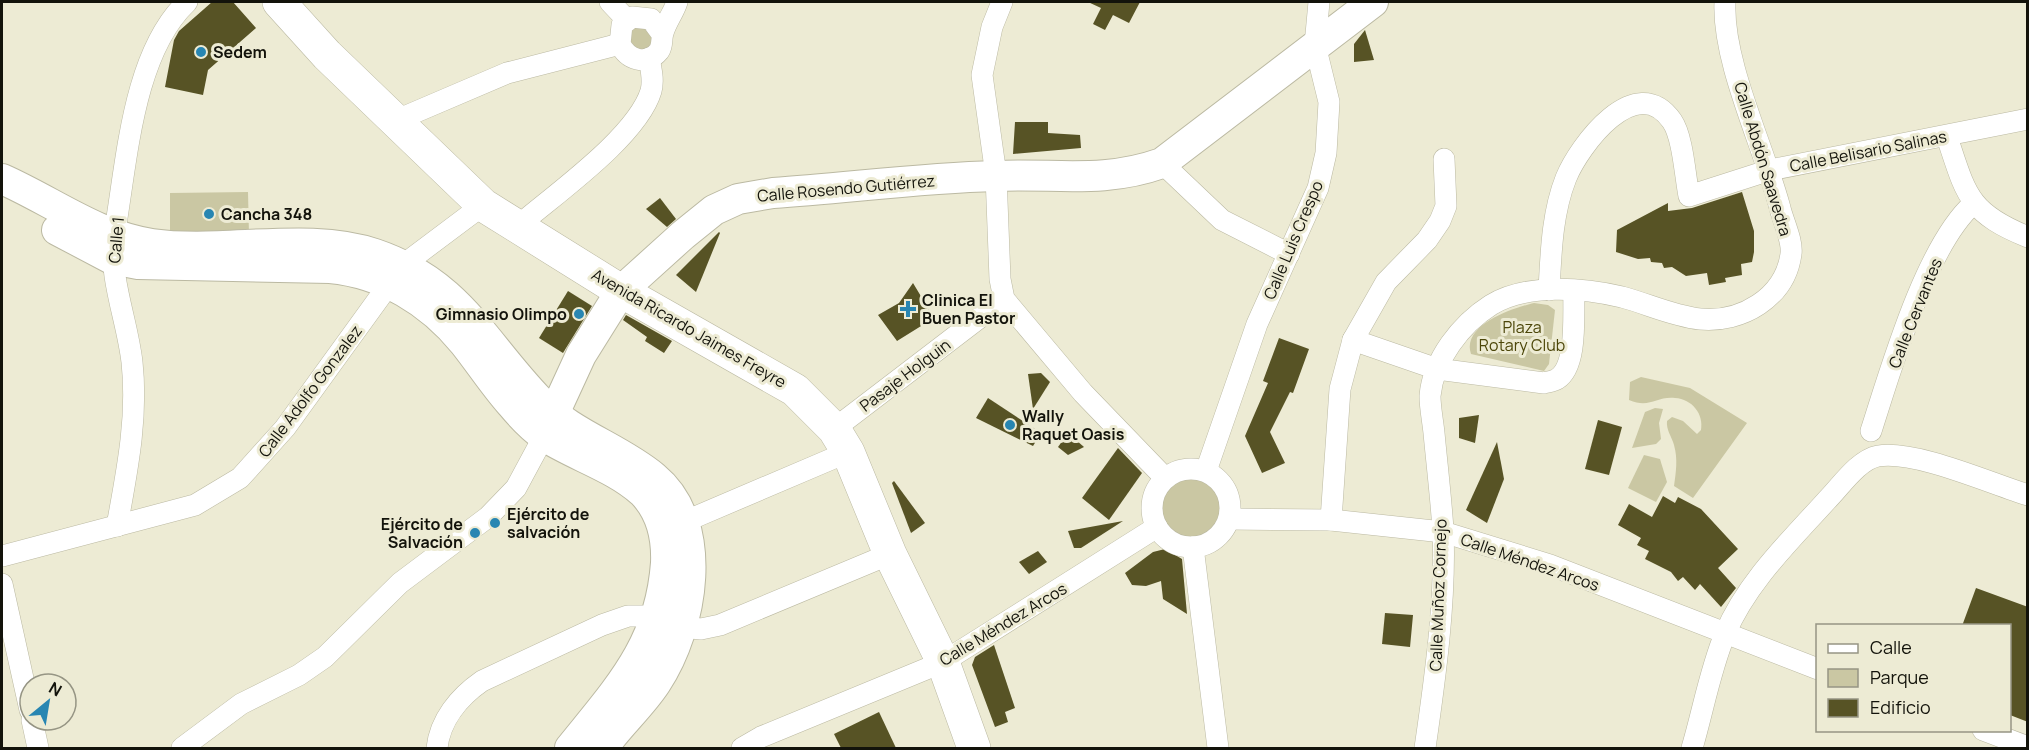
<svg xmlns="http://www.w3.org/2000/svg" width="2029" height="750" font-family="Manrope,sans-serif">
<rect width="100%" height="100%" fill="#edebd4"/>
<g fill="#cac7a3">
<path d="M642,22L657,41L638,55L625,34Z"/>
<path d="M248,192L249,235H170V193Z"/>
<path d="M1534,303L1548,305L1555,310L1549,364L1544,371L1471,354C1461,325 1513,308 1534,303Z"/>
<path d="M1641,377L1690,388L1747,423L1693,498L1674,486C1676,472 1678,459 1674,445C1672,437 1666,430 1667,421L1672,417L1683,421L1697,434L1701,430C1704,414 1692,399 1675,398C1656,396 1650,409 1629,400L1630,382Z"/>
<path d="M1655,408L1663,409L1659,423L1661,439L1656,444L1632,448L1645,412Z"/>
<path d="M1644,455L1660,459L1667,482L1656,502L1628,488Z"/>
<circle cx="1192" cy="508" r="30"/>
</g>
<g fill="#575325">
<path d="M212,2H233L256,28L208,70L203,95L165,87L174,40L179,31Z"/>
<path d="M1088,2H1140L1129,23L1113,15L1105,30L1093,24L1101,8Z"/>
<path d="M1365,30L1374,60L1354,62V44Z"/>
<path d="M1015,122H1048V133L1080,135L1081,148L1013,154Z"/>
<path d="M1742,192L1754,231V252L1752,262L1741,264L1742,275L1725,278L1726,282L1709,285L1707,273L1686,276L1672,267L1664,268L1662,263L1651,262L1650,258L1638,259L1616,252L1617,230L1668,203V211L1692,208Z"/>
<path d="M660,198L676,219L667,227L646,209Z"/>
<path d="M719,232L720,233L696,292L676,275Z"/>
<path d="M913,283L934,318L897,341L878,315L899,303Z"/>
<path d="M568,291L592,306L563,353L539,338Z"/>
<path d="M626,315L672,341L664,353L645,341L647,337L623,320Z"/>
<path d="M1279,338L1309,349L1293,393L1290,392L1270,432L1285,463L1262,473L1245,436L1268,383L1263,381Z"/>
<path d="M1041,373L1050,382L1033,409L1028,374Z"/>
<path d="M988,398L1041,433L1033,446L976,418Z"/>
<path d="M1479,415L1475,443L1459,438V418Z"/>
<path d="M1598,420L1622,427L1609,475L1585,469Z"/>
<path d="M1068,433L1084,447L1068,455L1058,447Z"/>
<path d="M1497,442L1504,479L1487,523L1466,510Z"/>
<path d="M1118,448L1142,473L1109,520L1082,498Z"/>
<path d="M894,481L925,523L911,533L892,483Z"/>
<path d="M1663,496L1675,503L1678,497L1701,509L1738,549L1718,568L1736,588L1721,607L1700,584L1695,590L1683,577L1678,581L1671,572L1645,559L1649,551L1637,545L1641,538L1618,525L1629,504L1652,517Z"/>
<path d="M1123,521L1081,548H1074L1068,531Z"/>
<path d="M1165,549L1182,559L1187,614L1163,599L1161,581L1146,586L1132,585L1125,573L1153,552Z"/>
<path d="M1038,551L1047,562L1029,574L1019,562Z"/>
<path d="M1976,588L2028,607V722L2010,715V626H1962Z"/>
<path d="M1385,613L1413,615L1410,647L1382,644Z"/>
<path d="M994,645L1015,708L1005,712L1008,722L995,727L972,665L975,657Z"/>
<path d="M879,712L896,748H841L834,734Z"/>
</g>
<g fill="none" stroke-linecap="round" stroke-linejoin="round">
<defs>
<g id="street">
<path d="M610,2L627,20"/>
<path d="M1002,2L992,27L982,75L996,175L1000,279L1004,299L1083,393L1165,478"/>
<path d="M662,34L651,19L632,17L622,25L620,44C627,59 646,67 659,51C663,45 661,39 663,33C666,22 674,12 677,2"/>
<path d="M397,120L507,73L620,44"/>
<path d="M1947,137C1966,194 1968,213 2028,237"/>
<path d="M1162,163L1222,220L1289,254"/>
<path d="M518,226C555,194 637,137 651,91C654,80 651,69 649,58"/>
<path d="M1549,290C1551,253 1552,213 1566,178C1579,146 1636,69 1672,121C1683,137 1685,176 1689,196L1770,170L2028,119"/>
<path d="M1353,340L1437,369L1544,383C1548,382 1554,381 1557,379C1578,366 1573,314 1574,291"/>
<path d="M834,429L1004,299"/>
<path d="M1871,431C1891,369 1926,246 1973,204"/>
<circle cx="1191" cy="508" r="39"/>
<path d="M1206,471L1257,324L1318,188L1326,153L1329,102L1315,45L1319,2"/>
<path d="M1229,519L1331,520L1443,532L1550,565L1818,669"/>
<path d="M1331,520L1340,389L1353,340L1386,282L1427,240L1440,221L1446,206L1444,159"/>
<path d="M686,521L848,452"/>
<path d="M117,526C127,471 138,418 132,362C127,319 109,279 114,236C127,163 132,54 187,2"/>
<path d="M1193,547L1218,748"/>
<path d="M2,556L195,505L240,478L285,428L403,265L483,205"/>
<path d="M2,584L30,710"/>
<path d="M32,720L38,748"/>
<path d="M1983,730L2028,747"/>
<path d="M182,748L241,704L299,675L325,657L400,583L488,517L516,488L544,436"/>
<path d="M437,748C440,720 459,697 482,681L602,625L628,616H643L682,627L701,629L720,625L890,554"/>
<path d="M742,748L761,737L943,662L1157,527"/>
<path d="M1425,748C1435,679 1446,600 1443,530C1441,498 1437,465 1434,433C1433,422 1430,408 1430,396C1433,360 1461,324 1491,305C1527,283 1583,288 1622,297C1648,304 1673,316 1700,319C1741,323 1785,298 1791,254C1793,241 1783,221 1780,208C1764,147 1722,62 1725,2"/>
<path d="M1692,748C1703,711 1710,670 1725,634C1747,582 1790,541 1827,500C1841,486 1858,460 1878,456C1916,450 1989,483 2028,495"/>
</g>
<g id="secondary">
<path d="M2,179C52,201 97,236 152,244C222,254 309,231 375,254C460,283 482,341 539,400C572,435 618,447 654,477C711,524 693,627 656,683C641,706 619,725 603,748"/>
<path d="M57,230L112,259L138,264L330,268C383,273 430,301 464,343C480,363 494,385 511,404C521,416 531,427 544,436C575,456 614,467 642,492C661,511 667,538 666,563C660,645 619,687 570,748"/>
<path d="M546,431L581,355L621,291L683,235L714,210L738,199L773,193C847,188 921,178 995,176C1056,173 1103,184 1162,163L1373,2"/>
</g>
<path id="primary" d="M279,2L327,55L483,205L621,291L795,390L834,429L848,452L890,554L943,662L974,748"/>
</defs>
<use href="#street" stroke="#bbb9a2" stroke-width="22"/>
<use href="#secondary" stroke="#bbb9a2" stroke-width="32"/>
<use href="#primary" stroke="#bbb9a2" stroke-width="34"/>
<use href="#street" stroke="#fff" stroke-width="21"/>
<use href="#secondary" stroke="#fff" stroke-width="30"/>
<use href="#primary" stroke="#fff" stroke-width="33"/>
</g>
<g fill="#2886b2" stroke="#edebd4" stroke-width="2">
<circle cx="201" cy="52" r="6"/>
<circle cx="209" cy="214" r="6"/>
<path d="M905 300h6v6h6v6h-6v6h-6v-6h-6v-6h6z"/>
<circle cx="579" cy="314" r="6"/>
<circle cx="1010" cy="425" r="6"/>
<circle cx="495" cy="523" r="6"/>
<circle cx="475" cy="533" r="6"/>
</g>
<g text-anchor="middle" stroke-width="6" stroke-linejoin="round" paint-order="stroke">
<g font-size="16" font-weight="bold" fill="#13130b" stroke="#edebd4" text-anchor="start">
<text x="213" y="58">Sedem</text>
<text x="221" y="220">Cancha 348</text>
<text x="922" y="306">Clinica El<tspan x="922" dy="18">Buen Pastor</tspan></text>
<text x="567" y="320" text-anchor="end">Gimnasio Olimpo</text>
<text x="1022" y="422">Wally<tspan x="1022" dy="18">Raquet Oasis</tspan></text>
<text x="507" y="520">Ejército de<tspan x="507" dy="18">salvación</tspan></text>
<text x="463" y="530" text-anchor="end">Ejército de<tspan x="463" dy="18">Salvación</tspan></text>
</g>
<g font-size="16" fill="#13130b" stroke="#edebd4">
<text transform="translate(1868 151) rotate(-11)" y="6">Calle Belisario Salinas</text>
<text transform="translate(1763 159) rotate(73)" y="6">Calle Abdón Saavedra</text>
<text transform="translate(846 188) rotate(-5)" y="6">Calle Rosendo Gutiérrez</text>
<text transform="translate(116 240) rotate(-85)" y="6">Calle 1</text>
<text transform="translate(1293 240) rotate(-67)" y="6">Calle Luis Crespo</text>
<text transform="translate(1915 313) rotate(-68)" y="6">Calle Cervantes</text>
<text transform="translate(689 328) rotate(30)" y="6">Avenida Ricardo Jaimes Freyre</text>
<text transform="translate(905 375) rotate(-37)" y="6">Pasaje Holguin</text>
<text transform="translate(310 391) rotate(-53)" y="6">Calle Adolfo Gonzalez</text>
<text transform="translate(1530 562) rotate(19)" y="6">Calle Méndez Arcos</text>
<text transform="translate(1438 595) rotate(-88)" y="6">Calle Muñoz Cornejo</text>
<text transform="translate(1003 624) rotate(-31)" y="6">Calle Méndez Arcos</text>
</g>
<g font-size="16" fill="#4c4609" stroke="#edebd4">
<text x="1522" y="333">Plaza<tspan x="1522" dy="18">Rotary Club</tspan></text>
</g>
</g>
<rect width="2029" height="750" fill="none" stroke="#13130b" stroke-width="6"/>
<rect x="1816" y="624" width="195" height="108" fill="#edebd4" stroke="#969584" stroke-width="1.5"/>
<rect x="1828" y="644" width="30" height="9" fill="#ffffff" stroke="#969584" stroke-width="1.5"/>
<text x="1870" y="654" font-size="18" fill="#13130b">Calle</text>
<rect x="1828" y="669" width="30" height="18" fill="#cac7a3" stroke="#969584" stroke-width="1.5"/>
<text x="1870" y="684" font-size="18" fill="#13130b">Parque</text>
<rect x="1828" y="699" width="30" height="18" fill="#575325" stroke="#969584" stroke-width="1.5"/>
<text x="1870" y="714" font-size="18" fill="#13130b">Edificio</text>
<g transform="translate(48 702) rotate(30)"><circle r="28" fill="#edebd4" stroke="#969584" stroke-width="1.5"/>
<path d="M0-4.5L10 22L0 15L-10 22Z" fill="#2886b2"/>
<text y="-9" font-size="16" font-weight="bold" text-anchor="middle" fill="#13130b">N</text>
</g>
</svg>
